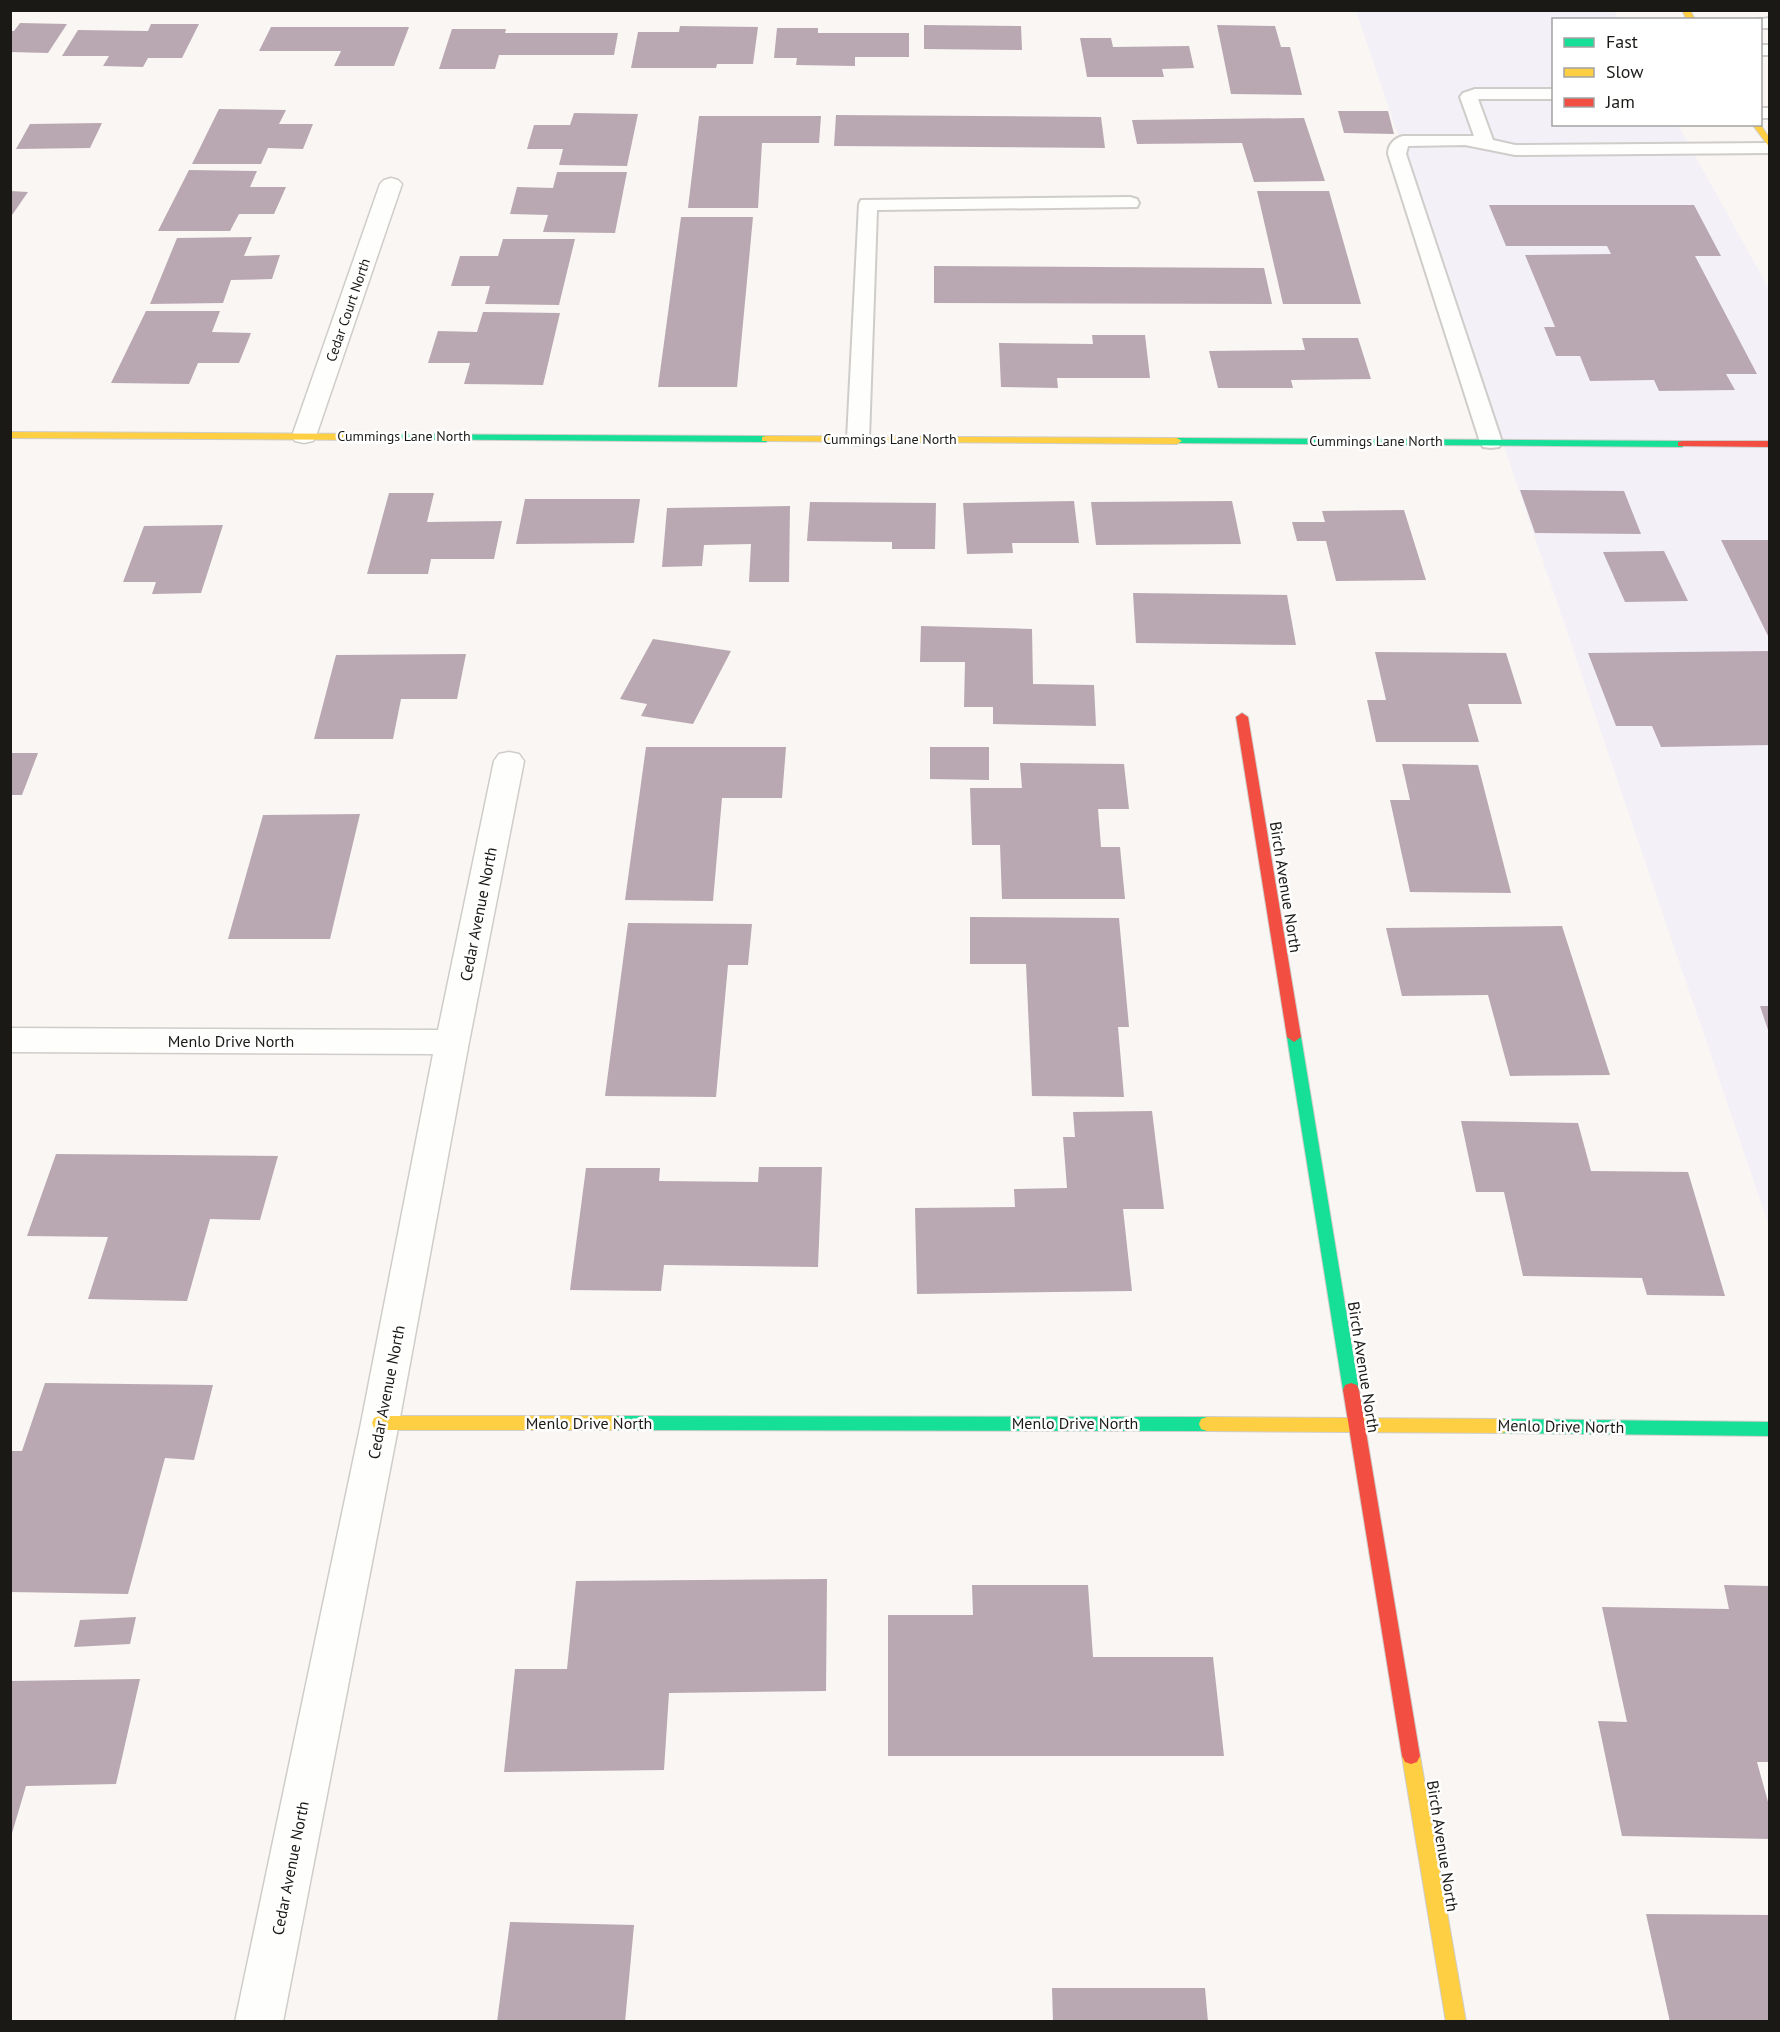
<svg xmlns="http://www.w3.org/2000/svg" width="1780" height="2032" font-family="'PT Sans',sans-serif">
<rect width="100%" height="100%" fill="#f9f6f3"/>
<path fill="#f3f0f8" d="M1356,11H1614L1619,19L1554,20V124L1678,125L1769,289V1226Z"/>
<g fill="#b9a8b2">
<path d="M20,23L67,24L48,53L10,52V31H14Z"/>
<path d="M151,24H199L182,58H148L143,67L103,66L109,56H62L78,30L148,31Z"/>
<path d="M924,25L1021,26L1022,50L924,49Z"/>
<path d="M1217,25L1275,26L1281,47H1290L1302,95L1231,94Z"/>
<path d="M680,26L758,27L753,64H717L716,68H631L638,32H679Z"/>
<path d="M271,27H409L394,66H334L341,51H259Z"/>
<path d="M777,28H818V33H909V57H855V66L796,65L797,58H774Z"/>
<path d="M452,29H506L505,33H618L614,55H499L495,69H439Z"/>
<path d="M1080,38H1111L1113,47L1189,46L1194,68L1162,69L1164,77H1087Z"/>
<path d="M219,109L286,110L279,124H313L303,149L268,148L261,164H192Z"/>
<path d="M1338,111H1388L1394,134L1344,133Z"/>
<path d="M574,113L638,114L627,166L559,165L563,149H527L534,125H570Z"/>
<path d="M836,115L1101,117L1105,148L834,146Z"/>
<path d="M699,116H821L819,143H762L758,208H688Z"/>
<path d="M1304,118L1325,181L1254,182L1242,143L1137,144L1132,120Z"/>
<path d="M102,123L90,148L16,149L30,124Z"/>
<path d="M189,170L257,171L250,187H286L274,214H239L230,231H158Z"/>
<path d="M557,172H627L615,233L543,232L548,215L510,214L517,187L553,188Z"/>
<path d="M10,191L28,192L10,218Z"/>
<path d="M1257,191H1329L1361,304H1283Z"/>
<path d="M1489,205H1694L1721,256H1695L1757,374H1726L1735,390L1659,391L1654,380L1590,381L1580,356H1556L1544,327H1555L1525,255L1611,254L1607,246H1506Z"/>
<path d="M681,217H753L737,387H658Z"/>
<path d="M252,237L244,256L280,255L272,279L231,280L223,303L150,304L177,238Z"/>
<path d="M503,239H575L559,305L485,304L490,286H451L460,256H498Z"/>
<path d="M934,266L1264,268L1272,304L934,303Z"/>
<path d="M146,311H220L212,332L251,333L239,363H198L189,384L111,383Z"/>
<path d="M483,312L560,313L543,385L464,384L470,363H428L438,331L477,332Z"/>
<path d="M1092,335H1145L1150,378H1057L1058,388L1001,387L999,343L1093,344Z"/>
<path d="M1302,338H1358L1371,379L1291,380L1293,388H1218L1209,351L1305,350Z"/>
<path d="M1520,490L1624,491L1641,534L1535,533Z"/>
<path d="M389,493H434L427,522L502,521L494,559H431L428,574H367Z"/>
<path d="M525,499H640L634,543L516,544Z"/>
<path d="M1074,501L1079,543H1012L1013,553L967,554L963,503Z"/>
<path d="M1232,501L1241,544L1096,545L1091,502Z"/>
<path d="M810,502L936,503L935,549H892V542L807,541Z"/>
<path d="M790,506L789,582H749L751,544L704,545L702,566L662,567L667,508Z"/>
<path d="M1404,510L1426,580L1336,581L1326,541H1297L1292,522H1325L1322,511Z"/>
<path d="M223,525L201,593L152,594L156,582H123L144,526Z"/>
<path d="M1721,540H1770V640Z"/>
<path d="M1664,551L1688,601L1625,602L1603,552Z"/>
<path d="M1133,593L1287,595L1296,645L1136,643Z"/>
<path d="M921,626L1032,629L1033,684L1094,685L1096,726L993,724V707H964L965,662H920Z"/>
<path d="M653,639L731,651L693,724L641,716L647,704L620,699Z"/>
<path d="M1770,651V745L1661,747L1652,726H1616L1588,653Z"/>
<path d="M1375,652L1506,653L1522,704H1468L1479,742H1376L1367,700H1386Z"/>
<path d="M466,654L457,699H401L393,739H314L336,655Z"/>
<path d="M646,747H786L782,798H722L713,901L625,900Z"/>
<path d="M930,747H989V780L930,779Z"/>
<path d="M10,753H38L22,795H10Z"/>
<path d="M1020,763L1124,764L1129,809H1098L1101,847H1120L1125,899H1002L1000,845H972L970,788H1022Z"/>
<path d="M1402,764L1478,765L1511,893L1410,892L1390,800H1410Z"/>
<path d="M360,814L330,939H228L263,815Z"/>
<path d="M970,917L1119,918L1129,1027H1118L1124,1097L1032,1096L1026,964H970Z"/>
<path d="M628,923L752,924L748,965H728L716,1097L605,1096Z"/>
<path d="M1562,926L1610,1075L1510,1076L1488,995L1402,996L1386,928Z"/>
<path d="M1760,1006H1770V1033H1769Z"/>
<path d="M1152,1111L1164,1209H1123L1132,1291L917,1294L915,1208L1015,1207L1014,1189L1067,1188L1063,1137H1075L1073,1112Z"/>
<path d="M1461,1121L1578,1123L1591,1171L1688,1172L1725,1296L1647,1295L1642,1278L1523,1276L1504,1192H1476Z"/>
<path d="M56,1154L278,1156L260,1220L210,1219L187,1301L88,1299L108,1237L27,1236Z"/>
<path d="M759,1167H822L818,1267L664,1265L661,1291L570,1290L586,1168H660L659,1181L758,1182Z"/>
<path d="M45,1383L213,1385L194,1460L165,1458L128,1594L10,1592V1451H22Z"/>
<path d="M827,1579L826,1691L669,1693L664,1770L504,1772L515,1669H567L576,1581Z"/>
<path d="M972,1585H1088L1093,1657H1213L1224,1756H888V1615H973Z"/>
<path d="M1724,1585L1770,1586V1762H1757L1770,1809V1839L1622,1836L1598,1721L1627,1722L1602,1607L1729,1609Z"/>
<path d="M136,1617L130,1644L74,1647L80,1620Z"/>
<path d="M140,1679L116,1784L26,1786L10,1840V1681Z"/>
<path d="M1646,1914L1770,1915V2022H1670Z"/>
<path d="M510,1922L634,1925L625,2022H497Z"/>
<path d="M1052,1988H1205L1208,2022H1053Z"/>
</g>
<g fill="none" stroke-linecap="round" stroke-linejoin="round">
<defs>
<g id="lane">
<path d="M1770,18V28H1760V20H1754Z"/>
<rect x="1760" y="45" width="10" height="10"/>
<path d="M1475,89H1554V99H1478L1493,140L1515,145L1770,143V153L1515,155L1465,145L1408,146L1406,154L1502,442L1499,447L1491,448L1483,447L1480,442L1388,154C1388,145 1394,138 1403,136H1474L1460,97L1463,93Z"/>
<rect x="1760" y="108" width="10" height="10"/>
<path d="M1130,197L1137,199L1139,203L1137,207L877,210L869,439L866,444L858,445L850,444L847,439L859,204L861,200Z"/>
</g>
<g id="street">
<path d="M391,178L398,180L402,184L316,436L313,441L304,443L295,441L292,436L380,184L384,180Z"/>
<path d="M509,752L519,754L524,761L469,1042L399,1423L283,2022H235L361,1423L433,1054L10,1052V1028L438,1030L494,761L499,754Z"/>
</g>
<g id="fast">
<path d="M368,434L766,436L771,439L766,442L364,439V435Z"/>
<path d="M1177,438L1682,441L1687,444L1682,447L1173,443V439Z"/>
<path d="M1294,1032L1301,1037L1359,1390L1357,1395L1351,1397L1345,1395L1343,1390L1287,1037Z"/>
<path d="M615,1416L1207,1417L1213,1419L1215,1424L1213,1429L1207,1431L615,1430L609,1428L607,1423L609,1418Z"/>
<path d="M1502,1419L1770,1422V1436L1502,1433L1496,1431L1494,1426L1496,1421Z"/>
</g>
<g id="slow">
<path d="M1682,10H1690L1695,20H1687Z"/>
<path d="M1752,124H1760L1770,139V148Z"/>
<path d="M10,432L368,434L373,437L368,440L10,438Z"/>
<path d="M766,436L1177,438L1182,441L1177,444L762,441V437Z"/>
<path d="M380,1416H615L621,1418L623,1423L621,1428L615,1430H380L374,1428L372,1423L374,1418Z"/>
<path d="M1207,1417L1502,1419L1508,1421L1510,1426L1508,1431L1502,1433L1207,1431L1201,1429L1199,1424L1201,1419Z"/>
<path d="M1411,1748L1417,1750L1420,1756L1466,2022H1446L1402,1756L1405,1750Z"/>
</g>
<g id="jam">
<path d="M1682,441H1770V447L1678,446V442Z"/>
<path d="M1242,713L1248,717L1301,1037L1294,1042L1287,1037L1236,717Z"/>
<path d="M1351,1383L1357,1385L1359,1390L1420,1756L1417,1762L1411,1764L1405,1762L1402,1756L1343,1390L1345,1385Z"/>
</g>
</defs>
<use href="#lane" stroke="#cfcdca" stroke-width="4"/>
<use href="#street" stroke="#cfcdca" stroke-width="3"/>
<use href="#fast" stroke="#cfcdca" stroke-width="2"/>
<use href="#slow" stroke="#cfcdca" stroke-width="2"/>
<use href="#jam" stroke="#cfcdca" stroke-width="2"/>
<use href="#lane" fill="#fefefd" fill-rule="evenodd"/>
<use href="#street" fill="#fefefd" fill-rule="evenodd"/>
<use href="#fast" fill="#16e098" fill-rule="evenodd"/>
<use href="#slow" fill="#ffcf43" fill-rule="evenodd"/>
<use href="#jam" fill="#f24e42" fill-rule="evenodd"/>
</g>
<g text-anchor="middle" stroke-width="5" stroke-linejoin="round" paint-order="stroke">
<g font-size="14" fill="#1a1916" stroke="#fff">
<text transform="translate(348 310) rotate(-71)" y="5">Cedar Court North</text>
<text x="404" y="441">Cummings Lane North</text>
<text x="890" y="444">Cummings Lane North</text>
<text x="1376" y="446">Cummings Lane North</text>
</g>
<g font-size="16" fill="#1a1916" stroke="#fff">
<text transform="translate(1286 887) rotate(81)" y="6">Birch Avenue North</text>
<text transform="translate(478 914) rotate(-79)" y="6">Cedar Avenue North</text>
<text x="231" y="1047">Menlo Drive North</text>
<text transform="translate(1364 1367) rotate(81)" y="6">Birch Avenue North</text>
<text transform="translate(386 1392) rotate(-79)" y="6">Cedar Avenue North</text>
<text x="589" y="1429">Menlo Drive North</text>
<text x="1075" y="1429">Menlo Drive North</text>
<text transform="translate(1561 1426) rotate(1)" y="6">Menlo Drive North</text>
<text transform="translate(1443 1846) rotate(81)" y="6">Birch Avenue North</text>
<text transform="translate(290 1868) rotate(-79)" y="6">Cedar Avenue North</text>
</g>
</g>
<rect width="1780" height="2032" fill="none" stroke="#1a1916" stroke-width="24"/>
<rect x="1552" y="18" width="210" height="108" fill="#ffffff" stroke="#a3a3a2" stroke-width="1.5"/>
<rect x="1564" y="38" width="30" height="9" fill="#16e098" stroke="#a3a3a2" stroke-width="1.5"/>
<text x="1606" y="48" font-size="18" fill="#1a1916">Fast</text>
<rect x="1564" y="68" width="30" height="9" fill="#ffcf43" stroke="#a3a3a2" stroke-width="1.5"/>
<text x="1606" y="78" font-size="18" fill="#1a1916">Slow</text>
<rect x="1564" y="98" width="30" height="9" fill="#f24e42" stroke="#a3a3a2" stroke-width="1.5"/>
<text x="1606" y="108" font-size="18" fill="#1a1916">Jam</text>
</svg>
